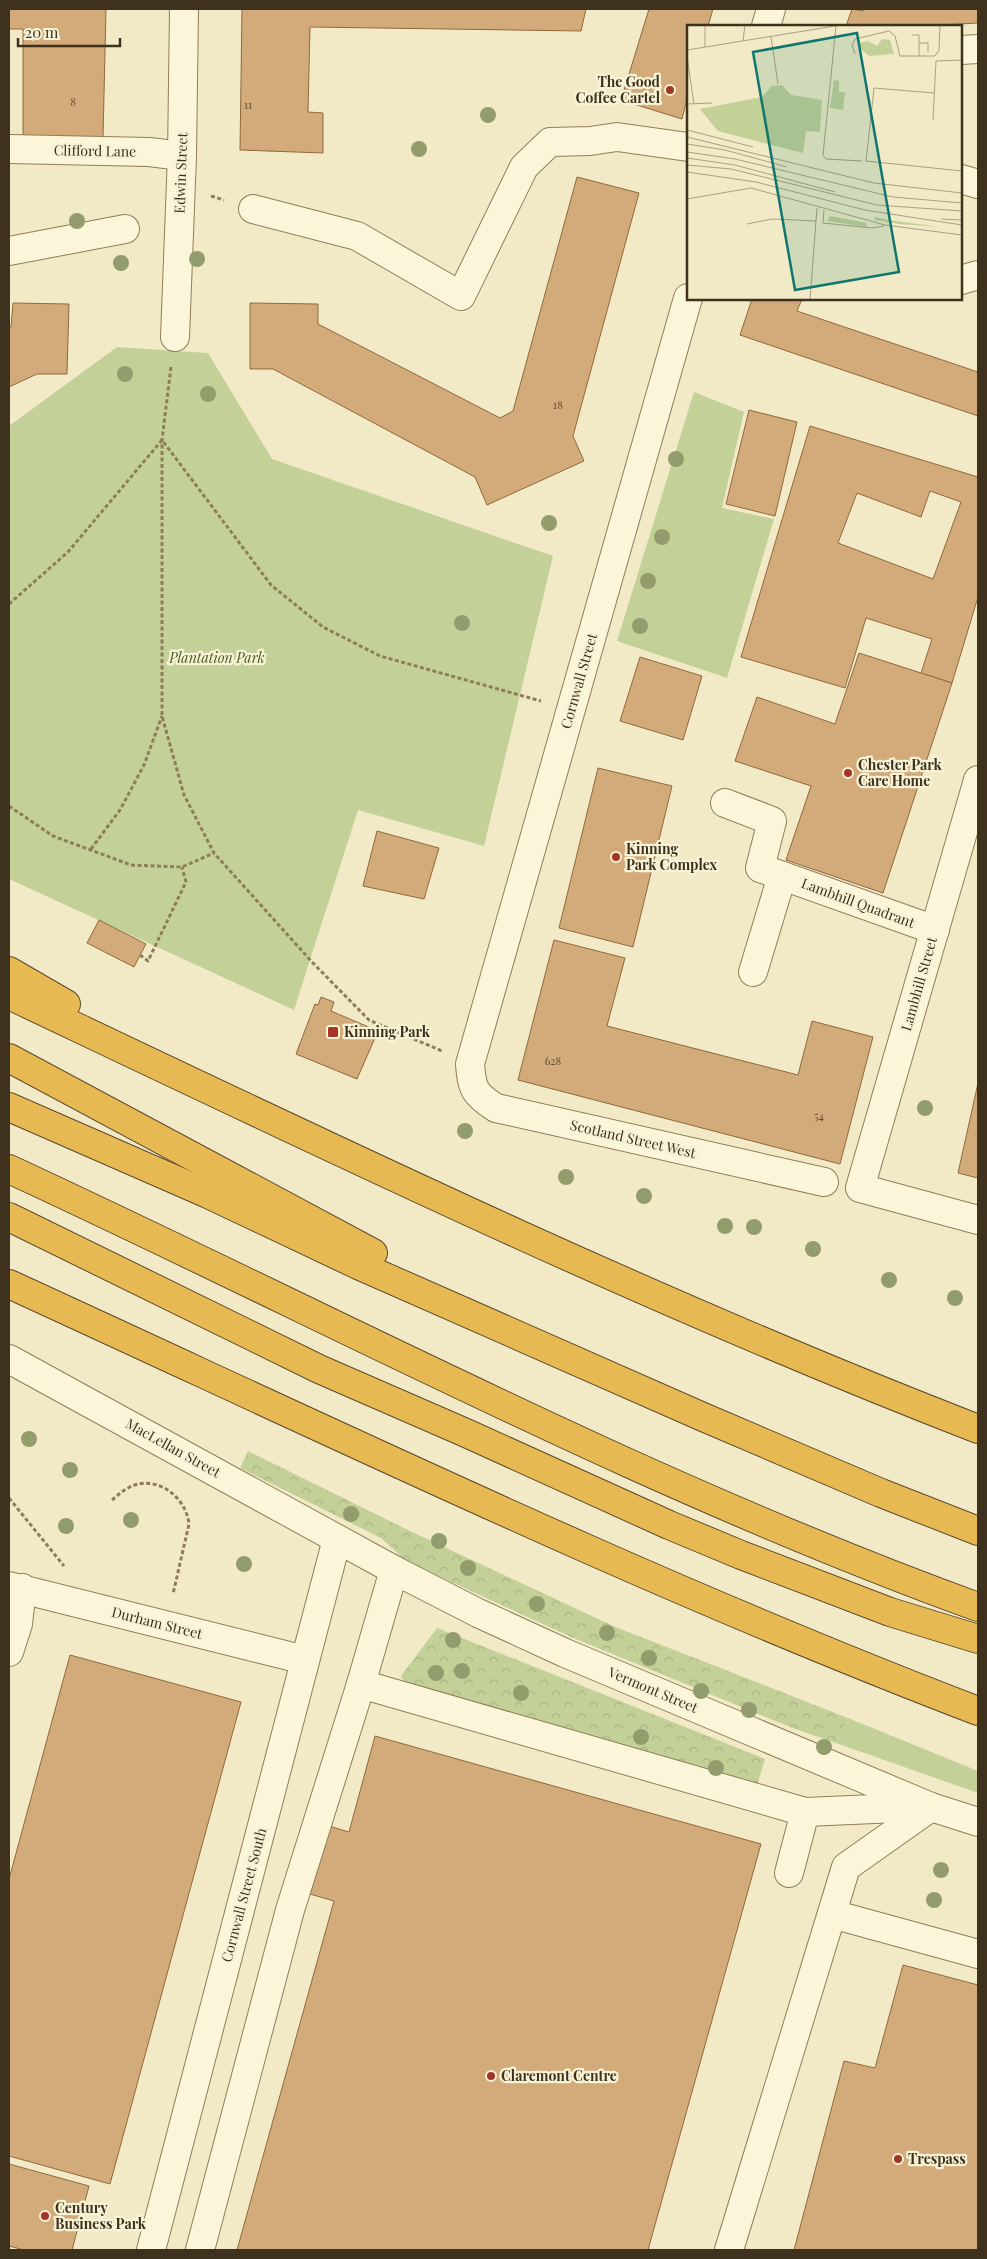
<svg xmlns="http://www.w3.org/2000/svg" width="987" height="2259" font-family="'Playfair Display',serif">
<defs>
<pattern id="forest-crowns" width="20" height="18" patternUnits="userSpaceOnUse" patternTransform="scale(1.25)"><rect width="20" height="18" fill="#c3d198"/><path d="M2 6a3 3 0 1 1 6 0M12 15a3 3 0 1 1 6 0" fill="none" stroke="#a9b483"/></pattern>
</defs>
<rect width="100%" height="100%" fill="#f2eac6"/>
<g fill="#c3d198">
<path d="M117,347L208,353L272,459L553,556L484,846L358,810L294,1010L9,879V426Z"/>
<path d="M694,392L744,412L722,508L774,519L727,678L617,641Z"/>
<path d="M848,1718L978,1771V1793L836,1743Z"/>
</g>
<g fill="url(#forest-crowns)">
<path d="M248,1451L408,1530L613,1626L848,1718L836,1743L795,1729L571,1637L406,1561L381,1538L240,1468Z"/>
<path d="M437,1628L765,1759L755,1792L412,1692L401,1676Z"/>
</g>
<g fill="#d3aa79" stroke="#90693d" fill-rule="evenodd">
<path d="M9,9H106L103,138L23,137V29H9Z"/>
<path d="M242,9H586L581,31L310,27L308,112L323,113V153L240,150Z"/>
<path d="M624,9H713L708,26H688V95L682,119L621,100L649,9Z"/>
<path d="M852,9L863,11L864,9H978V23L922,26H846Z"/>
<path d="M577,177L639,193L573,436L584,461L487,505L475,477L273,369H250V303L318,304V324L500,418L513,411Z"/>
<path d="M752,299H802L797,311L978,372V416L740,335Z"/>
<path d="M13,303L69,304L67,374H37L9,387V328L11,327Z"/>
<path d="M749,410L797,422L775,516L726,504Z"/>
<path d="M810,426L978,477V597L952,683L921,673L932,639L866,618L845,688L741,657ZM930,491L961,502L933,579L838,543L857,493L921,517Z"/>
<path d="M859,653L952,683L883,893L786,860L811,786L735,761L757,697L835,724Z"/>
<path d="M640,657L702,676L683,740L620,721Z"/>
<path d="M598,768L672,786L633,947L559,928Z"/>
<path d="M377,831L439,848L424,899L363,886Z"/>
<path d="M99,920L146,944L134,967L87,943Z"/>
<path d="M554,940L625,958L607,1026L798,1075L812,1021L873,1037L840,1164L518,1080Z"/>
<path d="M321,997L334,1002L331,1011L378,1031L357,1079L296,1054L315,1004L318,1005Z"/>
<path d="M978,1083V1178L958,1173Z"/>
<path d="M70,1655L241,1702L110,2184L9,2156V1879Z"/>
<path d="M375,1736L761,1844L648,2250H237L334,1901L310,1894L329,1826L349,1832Z"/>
<path d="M903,1965L978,1985V2250H794L844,2061L875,2068Z"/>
<path d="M9,2164L89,2186L72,2250H24L9,2246Z"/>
</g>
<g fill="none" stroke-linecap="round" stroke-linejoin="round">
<defs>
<g id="minor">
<path d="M766,26L771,9"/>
<path d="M961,50L978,49"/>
<path d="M9,149L149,152L182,156"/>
<path d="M961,179L978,184"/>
<path d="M253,209L357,236L461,296L524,167L550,142L590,141L617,137L688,147"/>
<path d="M9,251L125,229"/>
<path d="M961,280L978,275"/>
<path d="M688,298L470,1064C472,1089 474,1094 496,1108L824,1182"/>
<path d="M175,337L182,156L184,9"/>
<path d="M978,780L860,1188L978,1220"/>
<path d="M725,803L772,821L760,868L935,930"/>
<path d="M753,972L782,876"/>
<path d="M9,1359L394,1570L478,1613L565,1653L931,1807L978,1822"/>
<path d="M9,1586L305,1660"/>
<path d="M9,1652L18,1624L22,1588"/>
<path d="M361,1684L805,1812L921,1807"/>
<path d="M789,1873L805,1812"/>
<path d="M832,1914L978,1954"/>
<path d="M151,2250L337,1539"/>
<path d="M200,2250L290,1910L361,1684L394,1570"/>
<path d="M729,2250L846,1867L931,1807"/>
</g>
<g id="highway">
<path d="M9,971L66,1004"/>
<path d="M9,995C329,1147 648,1301 978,1429"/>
<path d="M9,1058L373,1253"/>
<path d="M9,1107L208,1194L358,1265L703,1417L881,1493L978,1531"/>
<path d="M9,1169C331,1318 644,1486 978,1607"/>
<path d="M9,1217L319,1369L466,1433L669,1525L741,1555L890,1612L978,1639"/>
<path d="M9,1284C330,1431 648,1585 978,1711"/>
</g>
</defs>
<use href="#minor" stroke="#8f7d5a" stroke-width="30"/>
<use href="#highway" stroke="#5d4a2e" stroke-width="30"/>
<g stroke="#8f7d5a" stroke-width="3" stroke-dasharray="4 2.5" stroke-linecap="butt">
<path d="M211,196L224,200"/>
<path d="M171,367L162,440V716L184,795L214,853L312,962L369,1020L442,1051"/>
<path d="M9,604L68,552L162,440L271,585L323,627L380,656L541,701"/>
<path d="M9,806L53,836L131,865L182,867L214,853"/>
<path d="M91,849L120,810L144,765L162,716"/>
<path d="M140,955L148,961L186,882L182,867"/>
<path d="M9,1498L64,1566"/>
<path d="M112,1500C117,1496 122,1491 128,1488C155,1473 186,1496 189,1524L173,1594"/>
</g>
<use href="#minor" stroke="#fbf6da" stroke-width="28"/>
<use href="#highway" stroke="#e6b952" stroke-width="28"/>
</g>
<g fill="#939c6d">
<circle cx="488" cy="115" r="8"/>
<circle cx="419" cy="149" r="8"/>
<circle cx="77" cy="221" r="8"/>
<circle cx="197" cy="259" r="8"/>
<circle cx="121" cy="263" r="8"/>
<circle cx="125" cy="374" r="8"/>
<circle cx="208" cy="394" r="8"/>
<circle cx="676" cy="459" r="8"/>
<circle cx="549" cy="523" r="8"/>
<circle cx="662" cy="537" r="8"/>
<circle cx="648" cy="581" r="8"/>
<circle cx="462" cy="623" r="8"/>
<circle cx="640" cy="626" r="8"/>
<circle cx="925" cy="1108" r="8"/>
<circle cx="465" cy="1131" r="8"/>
<circle cx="566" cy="1177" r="8"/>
<circle cx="644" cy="1196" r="8"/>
<circle cx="725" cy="1226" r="8"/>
<circle cx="754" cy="1227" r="8"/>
<circle cx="813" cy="1249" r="8"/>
<circle cx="889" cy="1280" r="8"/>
<circle cx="955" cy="1298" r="8"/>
<circle cx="29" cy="1439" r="8"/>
<circle cx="70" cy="1470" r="8"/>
<circle cx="351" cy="1514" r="8"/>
<circle cx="131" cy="1520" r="8"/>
<circle cx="66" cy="1526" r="8"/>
<circle cx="439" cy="1541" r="8"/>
<circle cx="244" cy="1564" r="8"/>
<circle cx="468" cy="1568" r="8"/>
<circle cx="537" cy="1604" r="8"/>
<circle cx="607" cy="1633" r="8"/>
<circle cx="453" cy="1640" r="8"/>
<circle cx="649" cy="1658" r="8"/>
<circle cx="462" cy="1671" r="8"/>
<circle cx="436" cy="1673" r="8"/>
<circle cx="701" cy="1691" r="8"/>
<circle cx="521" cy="1693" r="8"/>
<circle cx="749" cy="1710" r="8"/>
<circle cx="641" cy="1737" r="8"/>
<circle cx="824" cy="1747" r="8"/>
<circle cx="716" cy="1768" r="8"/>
<circle cx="941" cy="1870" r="8"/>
<circle cx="934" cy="1900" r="8"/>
</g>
<g fill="#a33525" stroke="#f8f3d6" stroke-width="2">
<circle cx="670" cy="90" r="5"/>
<circle cx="848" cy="773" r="5"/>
<circle cx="616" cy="857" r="5"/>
<rect x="327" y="1026" width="12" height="12" rx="2.5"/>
<circle cx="491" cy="2076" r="5"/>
<circle cx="898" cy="2159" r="5"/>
<circle cx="45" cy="2216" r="5"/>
</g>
<g text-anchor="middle" stroke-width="4.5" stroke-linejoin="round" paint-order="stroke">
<g font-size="11" fill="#635036">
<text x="73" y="106">8</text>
<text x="248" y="109">11</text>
<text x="558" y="409">18</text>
<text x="553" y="1065">628</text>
<text x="819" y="1120">54</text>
</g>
<g font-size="14" font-weight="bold" fill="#3e321f" stroke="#f8f3d6" text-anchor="start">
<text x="660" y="87" text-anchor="end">The Good<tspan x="660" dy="16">Coffee Cartel</tspan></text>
<text x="858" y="770">Chester Park<tspan x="858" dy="16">Care Home</tspan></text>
<text x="626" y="854">Kinning<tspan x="626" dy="16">Park Complex</tspan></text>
<text x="344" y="1037">Kinning Park</text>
<text x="501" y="2081">Claremont Centre</text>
<text x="908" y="2164">Trespass</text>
<text x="55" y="2213">Century<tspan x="55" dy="16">Business Park</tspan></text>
</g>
<g font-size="14" fill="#3e321f" stroke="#f8f3d6">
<text transform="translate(95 151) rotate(1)" y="5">Clifford Lane</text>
<text transform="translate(181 173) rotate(-88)" y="5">Edwin Street</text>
<text transform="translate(579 681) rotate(-74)" y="5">Cornwall Street</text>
<text transform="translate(858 903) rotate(20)" y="5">Lambhill Quadrant</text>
<text transform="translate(919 984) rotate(-74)" y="5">Lambhill Street</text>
<text transform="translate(633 1139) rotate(13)" y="5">Scotland Street West</text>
<text transform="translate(173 1448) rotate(29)" y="5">MacLellan Street</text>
<text transform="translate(157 1623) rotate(14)" y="5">Durham Street</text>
<text transform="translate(653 1690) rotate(23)" y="5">Vermont Street</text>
<text transform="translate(244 1895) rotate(-75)" y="5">Cornwall Street South</text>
</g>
<g font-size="14" font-style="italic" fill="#465c24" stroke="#f8f3d6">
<text x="217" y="663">Plantation Park</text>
</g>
</g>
<g transform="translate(687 25)">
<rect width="275" height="275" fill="#f2eac6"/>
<path d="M195,14L203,15L207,29L182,31L173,23L172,18L181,16L190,21ZM147,55L152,56V67H158L156,85L143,83ZM95,60L104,70L135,75L133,107L119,106L116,128L31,106L13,84L75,72L85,61ZM188,192L202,195L253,202L212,199L187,195Z" fill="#c3d198"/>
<path d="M143,191L180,198L179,202L140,196Z" fill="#c3d198"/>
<path fill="none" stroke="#aaa083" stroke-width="1" d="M149,1L136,130L139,134L175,136M225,10H232V31M84,12L91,59M56,16L58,0M232,18H241V27M18,22V0M0,25L154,0M168,29L165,20L168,14L202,6L208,11L213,31H248L252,25L253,0M0,32L7,79M247,68L187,63L179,136L275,146M0,79L25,78M246,95L249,36L275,35M0,105L66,122M0,112L187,158L275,168M0,119L38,125L100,142M0,127L48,134L206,172L275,178M0,133L48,140L148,167M0,140L44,144L190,180L275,186M0,147L69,157L178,185L275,200M0,174L64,163L198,200L275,210M137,185L136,198L185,203L197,201M254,194L275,195M60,199L85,194L129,196M123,275L130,183"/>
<path fill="#0f766e" fill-opacity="0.15" stroke="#0f766e" stroke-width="2.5" d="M170,8L212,247L108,265L66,27Z"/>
<rect width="275" height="275" fill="none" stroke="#3e321f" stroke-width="2.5"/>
</g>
<rect width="987" height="2259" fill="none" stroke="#3e321f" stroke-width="20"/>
<path d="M18 38v8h102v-8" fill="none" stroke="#3e321f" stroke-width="2.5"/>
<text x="25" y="38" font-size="15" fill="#3e321f" stroke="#f8f3d6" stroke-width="4" paint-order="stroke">20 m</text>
</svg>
